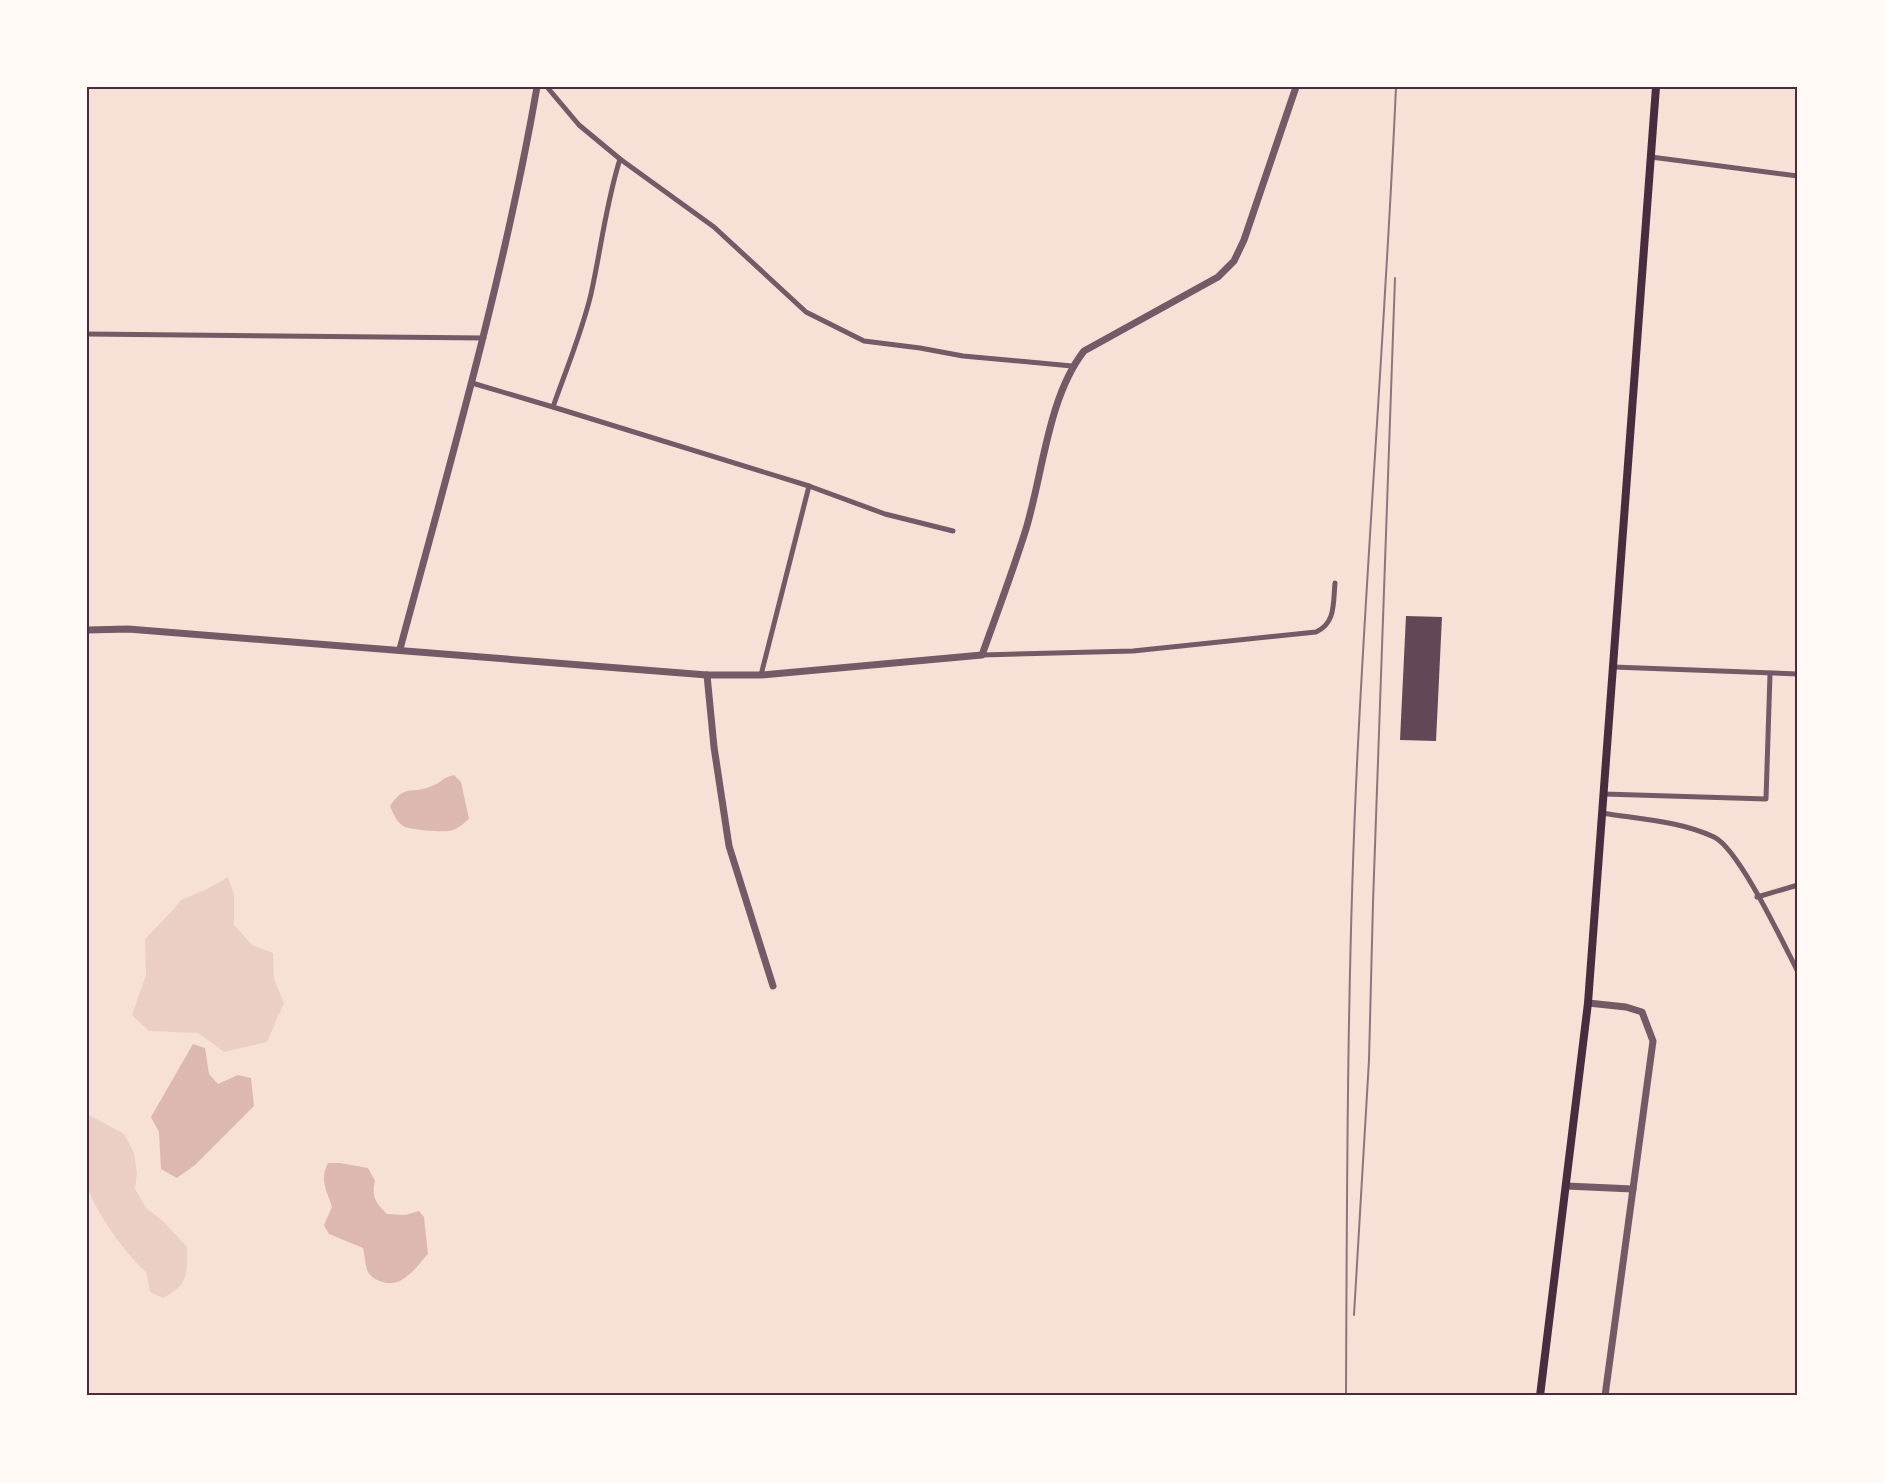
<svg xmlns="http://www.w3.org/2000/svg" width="1885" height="1483" font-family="'Sofia Sans Condensed',sans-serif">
<rect width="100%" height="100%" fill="#f7e1d7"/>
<g fill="#ebcfc5">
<path d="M228,877L234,894V925L252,945L273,953L274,979L284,1003L267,1042L224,1052L198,1033L149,1031L132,1015L146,975L145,939L172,911L181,900L205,890Z"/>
<path d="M87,1114L124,1134L134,1153L137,1173L135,1189L146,1208L163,1221L187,1247C187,1275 189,1284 163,1298L150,1292L146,1272C127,1256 96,1212 88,1189C84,1177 87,1130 87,1114Z"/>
</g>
<g fill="#dcb8b0">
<path d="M454,775L461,782L469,819C464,823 457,830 449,831C441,832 410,830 403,826C396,821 393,813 390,806C405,783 412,795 432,786C442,782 443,777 454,775Z"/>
<path d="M193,1044L205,1048L209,1074L218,1084L238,1075L251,1078L254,1106L195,1165L177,1178L161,1169L159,1132L151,1117Z"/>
<path d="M328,1163H340L368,1168L375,1181C371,1197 376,1203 387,1214L405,1215L419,1211L424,1217L428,1254C417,1266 402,1289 383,1282C376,1280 372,1278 368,1272C365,1265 365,1256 363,1248L329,1234L324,1225L332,1207C327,1190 319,1181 328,1163Z"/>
</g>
<path fill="#644757" d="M1406,616L1442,617L1436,741L1400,740Z"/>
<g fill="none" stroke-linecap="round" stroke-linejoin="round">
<g stroke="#755966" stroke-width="5">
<path d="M547,87L579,125L620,159L714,227L806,312L864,341L920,348L963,356L1072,366"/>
<path d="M1651,157L1798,176"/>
<path d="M620,159C606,203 601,249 591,294C582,332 566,370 553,407L809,486L761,675"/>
<path d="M87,334L484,338"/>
<path d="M472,383L553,407"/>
<path d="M809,486L885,514L953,531"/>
<path d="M982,655L1133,651L1316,632C1336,623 1333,603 1335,583"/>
<path d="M1613,667L1798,674"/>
<path d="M1604,794L1766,799L1770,674"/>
<path d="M1602,813C1639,819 1680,821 1714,837C1739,849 1783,943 1798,972"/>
<path d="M1757,897L1798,885"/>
</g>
<g stroke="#755966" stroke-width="7">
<path d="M87,630L128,629L707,675H761L982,655C997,613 1013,571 1026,529C1043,473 1048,397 1084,351L1218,277L1234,261L1244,240L1296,87"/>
<path d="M400,649C450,463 504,277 537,87"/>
<path d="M707,675L714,747L729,846L773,986"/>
<path d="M1588,1003L1626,1007L1642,1012L1653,1041L1605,1396"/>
<path d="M1566,1186L1633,1189"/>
</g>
<path stroke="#4a2c40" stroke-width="8" d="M1540,1396L1588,1003L1656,87"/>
<g stroke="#8f747c" stroke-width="2">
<path d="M1354,1315L1369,1060L1373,903L1395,278"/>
<path d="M1346,1396C1347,1185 1347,975 1357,764C1368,538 1386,313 1396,87"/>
</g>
</g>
<rect width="1885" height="1483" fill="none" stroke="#fffaf5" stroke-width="177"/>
<rect x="88" y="88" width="1708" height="1306" fill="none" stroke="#4a2c40" stroke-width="2"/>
</svg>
